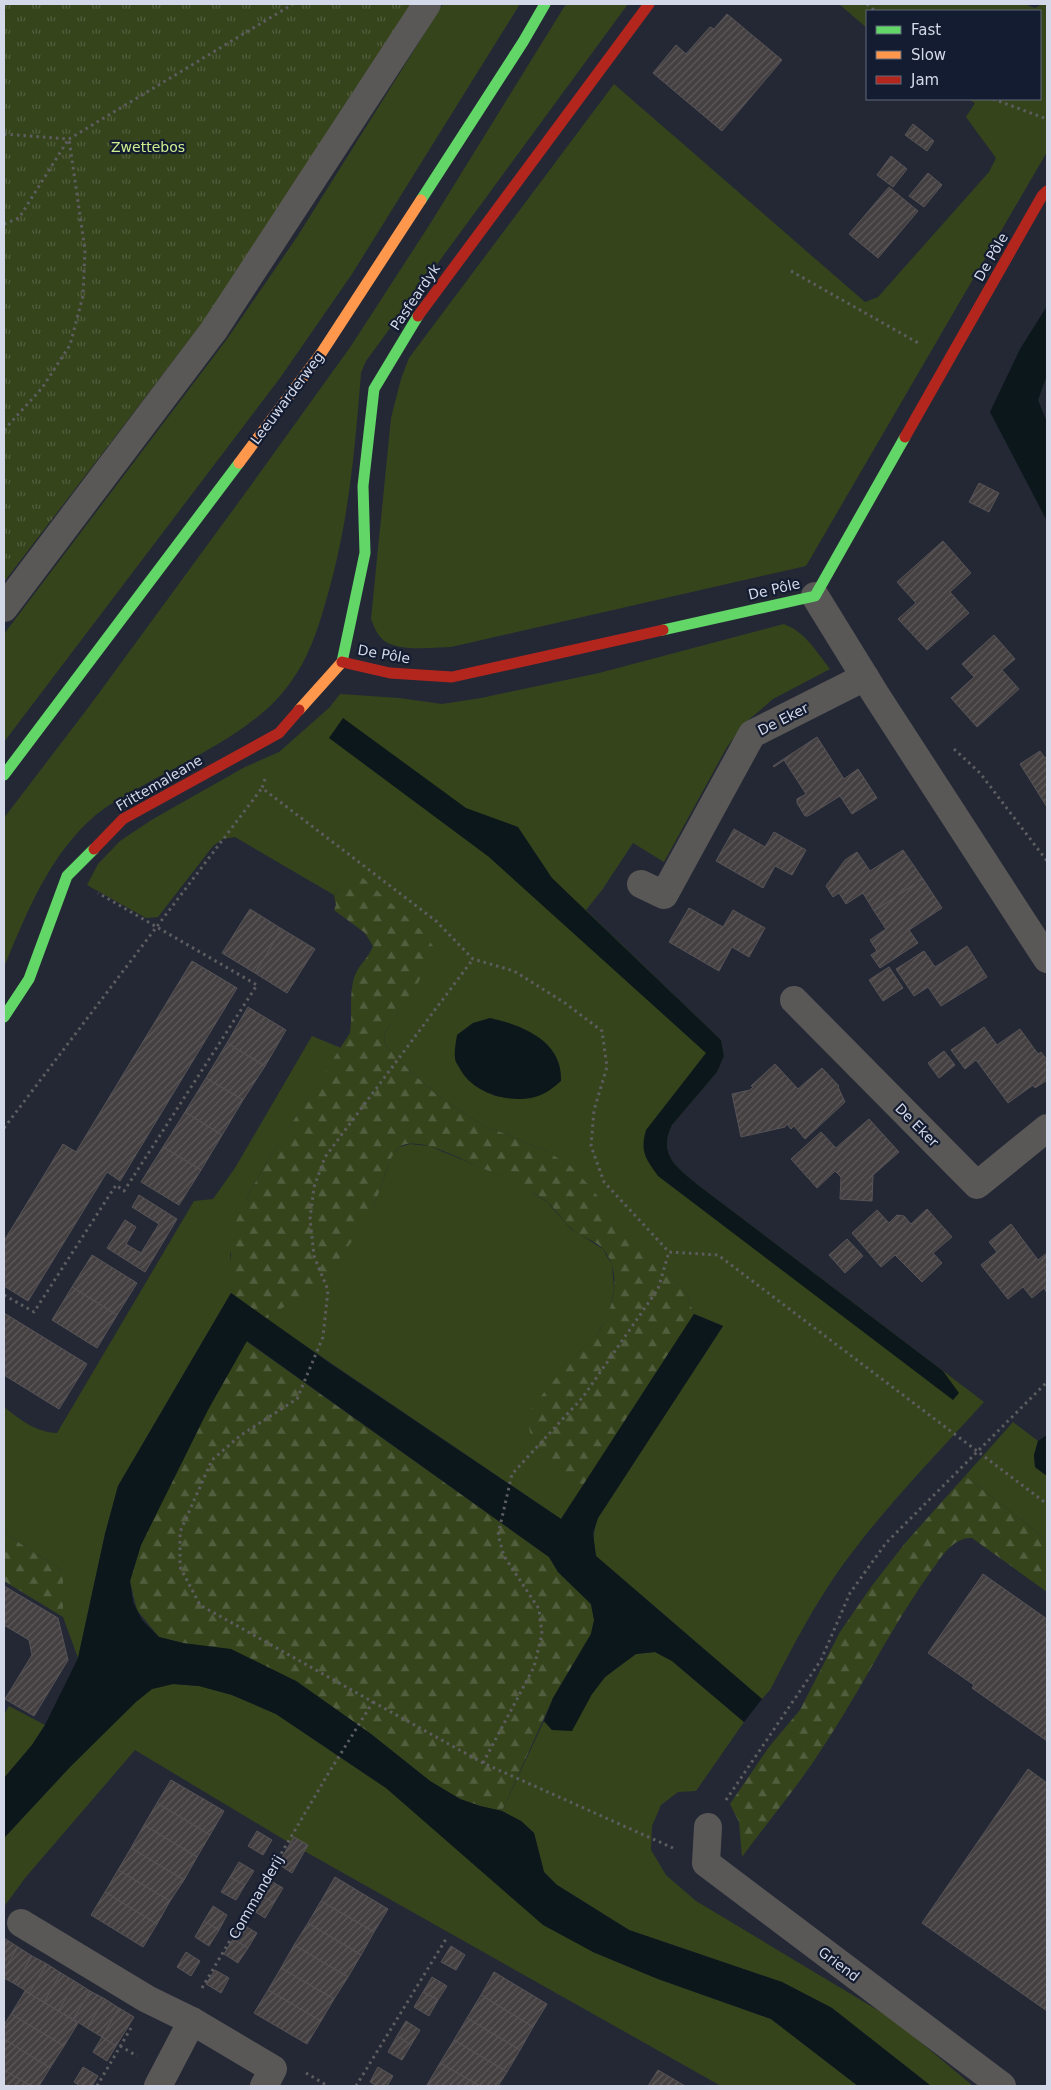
<svg xmlns="http://www.w3.org/2000/svg" width="1051" height="2090" viewBox="0 0 1051 2090" font-family="'DejaVu Sans',sans-serif">
<defs>
<pattern id="forest-firs" width="22" height="20" patternUnits="userSpaceOnUse" patternTransform="scale(1.25)"><rect width="22" height="20" fill="#36441c"/><path d="M5 1l3.5 6h-7zM16 11l3.5 6h-7z" fill="#525e3d"/></pattern>
<pattern id="park-tufts" width="24" height="20" patternUnits="userSpaceOnUse" patternTransform="scale(1.25)"><rect width="24" height="20" fill="#36441c"/><path d="M3 7l-1-3M5 7V3M7 7l1-3M15 17l-1-3M17 17v-4M19 17l1-3" fill="none" stroke="#525e3d"/></pattern>
<pattern id="building-hatch" width="6" height="6" patternUnits="userSpaceOnUse" patternTransform="scale(1.25)"><rect width="6" height="6" fill="#443f40"/><path d="M-1 1l2-2M0 6l6-6M5 7l2-2" fill="none" stroke="#5e5a5c"/></pattern>
</defs>
<rect width="100%" height="100%" fill="#242835"/>
<g fill="#36441c" fill-rule="evenodd">
<polygon points="443,4 520,4 352,274 280,378 4,742 4,634 227,339 297,237"/>
<path d="M566,4h62l-262,357 -5,12c-6,77 -13,156 -36,231 -8,28 -17,55 -35,79 -33,47 -99,75 -148,103 -15,8 -31,17 -45,28 -47,39 -70,98 -93,153v-149l87,-114 158,-216 102,-142 79,-122z"/>
<path d="M839,4h185l11,4 7,-4h5v148l-241,414 -355,81c-19,0 -47,5 -65,-5 -8,-5 -12,-15 -15,-23l20,-201 10,-39 8,-21 205,-274 251,218 13,-5 111,-125 7,-14 -30,-41 9,-14 -7,-4h72v-88h-173v17z"/>
<path d="M784,624c21,8 32,27 46,45l-57,30 -29,25 -17,23 -63,115 -31,-19 -31,47 -16,20 135,130 3,16 -7,16 -45,53c-15,30 6,43 26,60l286,217c-49,54 -100,106 -142,164 -28,39 -50,82 -72,124l-8,9 -166,-143c-3,-15 -3,-24 2,-38l125,-192 -29,-12 -8,-22 -76,-77 -16,-24 -46,-39 -69,-29 -42,-28 -26,-23 -26,-27 -1,-11 23,-34 -65,-115 -8,10 -99,-58 -12,2 -10,7 -55,71 -12,1 -59,-33 11,-21 22,-23 33,-22 92,-52 34,-15 50,-44 11,-14 59,4 43,6 39,-6 118,-25zM473,1023l43,75 -21,-2 -18,-9 -20,-52z"/>
<path d="M312,1036l29,12 -78,120 -18,34 -15,53 3,18 -2,20 -113,193 -13,48 -27,124 -15,-41v-46l-59,-38v-126c17,13 31,25 53,26l137,-232 19,-2 22,-31z"/>
<polygon points="410,1144 429,1146 523,1185 548,1203 571,1229 603,1249 612,1265 614,1289 609,1314 594,1339 577,1354 561,1374 545,1455 583,1486 561,1519 266,1319 325,1276 374,1206 392,1155 399,1147"/>
<polygon points="1013,1422 1038,1441 1034,1455 1035,1467 1047,1476 1047,1540 965,1476"/>
<polygon points="655,1652 672,1661 744,1722 696,1791 678,1792 661,1805 652,1826 651,1850 666,1875 696,1901 894,2020 973,2086 931,2086 832,2008 782,1982 629,1930 557,1885 544,1872 534,1833 521,1821 502,1811 544,1721 552,1730 592,1694 605,1677 622,1664 636,1654"/>
<polygon points="173,1684 199,1686 232,1695 276,1714 386,1788 430,1825 593,1952 658,1979 771,2019 858,2086 721,2086 283,1839 135,1750 25,1878 4,1907 4,1838 70,1767 135,1702 152,1689"/>
<polygon points="9,1706 45,1725 32,1745 4,1778 4,1715"/>
</g>
<g fill="url(#forest-firs)">
<path d="M352,877l11,1 58,52 12,16c-7,32 -31,61 -49,88l1,11 26,27 26,23 42,28 69,29 24,15 22,24 17,24 75,77 8,22 -111,172c-23,-18 -59,-37 -54,-71 2,-9 41,-54 49,-62 5,-5 12,-10 17,-16 17,-23 29,-61 9,-87 -8,-10 -25,-13 -34,-23 -8,-7 -14,-18 -23,-25 -21,-17 -46,-26 -70,-36 -19,-8 -59,-31 -78,-19 -10,7 -19,46 -25,59 -10,19 -35,55 -50,71 -14,14 -41,30 -58,42l-35,-26v-61l14,-30 18,-34 87,-135c3,-19 -2,-43 6,-60 4,-9 13,-16 17,-27l-8,-13 -31,-23 2,-5 -2,-10 8,-10z"/>
<polygon points="246,1341 549,1557 558,1572 591,1604 594,1620 591,1634 553,1698 502,1811 480,1806 460,1799 430,1781 371,1734 296,1681 183,1643 159,1637 137,1610 130,1581 141,1545 206,1410"/>
<path d="M965,1476l82,64v52l-75,-54c-15,-1 -27,13 -35,25 -43,58 -74,124 -114,184 -24,38 -54,73 -81,110l-3,-35 -9,-18 39,-57 31,-37 40,-78 31,-45 35,-45z"/>
<polygon points="4,1533 63,1571 63,1617 4,1581"/>
</g>
<polygon fill="url(#park-tufts)" points="4,4 411,4 225,293 4,582"/>
<g fill="#0b171b">
<polygon points="1047,306 1047,375 1038,400 1047,422 1047,521 990,412 1020,349"/>
<path d="M343,718l123,90 52,19 34,51 169,162 3,16 -7,16 -45,53c-15,30 6,43 26,60l245,186 16,22 -6,7 -295,-224c-13,-18 -18,-25 -12,-46l60,-77 -217,-196 -160,-119z"/>
<path d="M490,1018c32,7 73,23 71,63 -8,7 -15,13 -26,16 -26,7 -62,-4 -75,-28 -2,-4 -5,-7 -5,-11 -1,-7 1,-16 2,-23l16,-12z"/>
<polygon points="231,1293 331,1364 561,1519 694,1314 723,1326 598,1518 593,1533 596,1556 762,1699 744,1722 672,1661 655,1652 636,1654 605,1677 592,1694 572,1731 552,1730 544,1721 553,1698 591,1634 594,1620 591,1604 558,1572 549,1557 247,1341 208,1410 141,1545 130,1581 133,1602 142,1620 159,1637 183,1643 231,1649 296,1681 371,1734 430,1781 460,1799 480,1806 502,1811 521,1821 534,1833 544,1872 557,1885 629,1930 782,1982 832,2008 931,2086 858,2086 771,2019 658,1979 593,1952 543,1925 386,1788 276,1714 232,1695 199,1686 173,1684 152,1689 136,1702 70,1767 4,1838 4,1778 32,1745 45,1725 78,1658 105,1534 118,1486"/>
<polygon points="1047,1435 1047,1476 1035,1467 1034,1455 1038,1441"/>
</g>
<g fill="url(#building-hatch)" stroke="#575457">
<polygon points="727,14 782,60 722,131 653,73 676,45 686,54 710,27 714,29"/>
<polygon points="913,124 934,141 927,151 905,135"/>
<polygon points="891,156 907,169 893,187 877,175"/>
<polygon points="928,173 942,185 924,207 909,196"/>
<polygon points="889,187 918,211 878,258 849,234"/>
<polygon points="979,483 999,493 989,512 969,502"/>
<polygon points="943,541 971,573 950,592 969,613 927,650 898,619 916,603 897,582"/>
<polygon points="994,635 1015,659 1002,670 1019,689 977,727 951,698 974,677 962,664"/>
<polygon points="817,737 844,779 858,769 877,798 852,814 840,796 808,816 805,816 797,803 797,799 806,794 784,760 774,767 773,766"/>
<polygon points="1040,751 1045,758 1047,756 1047,807 1020,764"/>
<polygon points="734,829 765,847 774,832 806,850 792,875 775,866 763,888 716,861"/>
<polygon points="903,850 923,879 874,911 863,893 846,904 839,893 833,897 826,886 845,860 857,852 870,871"/>
<polygon points="923,879 942,908 909,930 918,943 880,968 871,955 877,951 870,940 886,929 874,911"/>
<polygon points="689,908 723,927 733,910 765,928 749,957 732,947 719,971 669,942"/>
<polygon points="250,909 282,929 255,973 222,953"/>
<polygon points="282,929 315,949 287,993 255,973"/>
<polygon points="967,946 987,977 941,1006 928,987 914,996 896,969 924,951 935,967"/>
<polygon points="192,961 237,988 120,1181 107,1172 28,1301 4,1286 4,1241 63,1144 76,1152"/>
<polygon points="889,967 903,988 883,1001 869,980"/>
<polygon points="248,1007 286,1030 265,1066 227,1043"/>
<polygon points="984,1027 997,1045 1020,1029 1038,1054 1041,1052 1047,1060 1047,1080 1035,1088 1033,1085 1008,1103 976,1060 965,1069 951,1050"/>
<polygon points="227,1043 265,1066 243,1100 206,1078"/>
<polygon points="944,1051 955,1065 939,1078 928,1063"/>
<polygon points="775,1064 798,1089 822,1068 839,1086 838,1087 845,1102 805,1139 794,1126 791,1129 787,1124 785,1127 741,1137 732,1094 750,1090 753,1087 751,1086"/>
<polygon points="206,1078 243,1100 222,1135 185,1112"/>
<polygon points="185,1112 222,1135 201,1170 163,1147"/>
<polygon points="869,1119 899,1152 873,1175 872,1201 840,1199 841,1177 835,1171 817,1188 791,1159 821,1132 836,1148"/>
<polygon points="163,1147 201,1170 179,1205 141,1182"/>
<polygon points="139,1195 177,1219 145,1272 107,1248 125,1220 136,1227 126,1244 141,1253 159,1224 132,1207"/>
<polygon points="927,1209 952,1237 933,1253 942,1263 922,1282 895,1255 881,1267 852,1233 877,1210 889,1223 897,1215 904,1216 911,1224"/>
<polygon points="1011,1224 1038,1260 1047,1253 1047,1293 1044,1288 1032,1298 1023,1287 1008,1299 981,1265 997,1252 989,1242"/>
<polygon points="847,1239 863,1256 845,1273 829,1255"/>
<polygon points="92,1255 137,1283 117,1315 72,1287"/>
<polygon points="72,1287 117,1315 97,1348 52,1320"/>
<polygon points="4,1313 87,1364 59,1409 4,1375"/>
<polygon points="983,1574 1047,1619 1047,1741 972,1688 974,1685 928,1653"/>
<polygon points="4,1586 58,1618 68,1660 34,1716 5,1699 32,1655 29,1640 4,1625"/>
<polygon points="1028,1769 1047,1783 1047,2011 922,1923"/>
<polygon points="171,1780 224,1811 210,1835 157,1803"/>
<polygon points="157,1803 210,1835 197,1857 144,1825"/>
<polygon points="144,1825 197,1857 184,1880 131,1848"/>
<polygon points="257,1831 272,1840 263,1855 248,1846"/>
<polygon points="294,1837 308,1845 292,1873 278,1864"/>
<polygon points="131,1848 184,1880 170,1901 118,1870"/>
<polygon points="239,1862 254,1871 245,1885 230,1877"/>
<polygon points="118,1870 170,1901 157,1924 105,1892"/>
<polygon points="230,1877 245,1885 236,1900 221,1892"/>
<polygon points="335,1877 388,1909 374,1932 321,1901"/>
<polygon points="269,1880 283,1888 274,1903 259,1894"/>
<polygon points="105,1892 157,1924 143,1947 91,1915"/>
<polygon points="259,1894 274,1903 265,1918 251,1909"/>
<polygon points="321,1901 374,1932 361,1955 308,1923"/>
<polygon points="213,1906 227,1915 219,1930 204,1921"/>
<polygon points="204,1921 219,1930 209,1946 195,1937"/>
<polygon points="308,1923 361,1955 348,1977 294,1945"/>
<polygon points="242,1924 257,1933 248,1948 233,1939"/>
<polygon points="4,1938 18,1947 4,1970"/>
<polygon points="233,1939 248,1948 238,1963 224,1954"/>
<polygon points="294,1945 348,1977 334,1999 281,1968"/>
<polygon points="451,1946 465,1955 456,1970 441,1962"/>
<polygon points="18,1947 32,1956 15,1984 4,1978 4,1970"/>
<polygon points="186,1952 200,1961 191,1976 177,1967"/>
<polygon points="32,1956 47,1964 29,1993 15,1984"/>
<polygon points="47,1964 61,1973 44,2002 29,1993"/>
<polygon points="281,1968 334,1999 321,2021 268,1990"/>
<polygon points="215,1970 229,1978 221,1993 206,1984"/>
<polygon points="494,1972 547,2004 533,2027 481,1995"/>
<polygon points="61,1973 76,1982 58,2011 44,2002"/>
<polygon points="432,1977 447,1986 438,2000 423,1992"/>
<polygon points="76,1982 90,1991 73,2019 58,2011"/>
<polygon points="268,1990 321,2021 307,2044 254,2013"/>
<polygon points="25,1991 78,2023 64,2046 11,2014"/>
<polygon points="90,1991 105,1999 87,2028 73,2019"/>
<polygon points="423,1992 438,2000 429,2016 414,2007"/>
<polygon points="481,1995 533,2027 520,2050 467,2018"/>
<polygon points="105,1999 119,2008 102,2037 87,2028"/>
<polygon points="119,2008 134,2017 116,2046 102,2037"/>
<polygon points="11,2014 64,2046 50,2068 4,2039 4,2025"/>
<polygon points="467,2018 520,2050 507,2072 454,2040"/>
<polygon points="406,2021 420,2030 411,2045 397,2036"/>
<polygon points="397,2036 411,2045 402,2060 388,2052"/>
<polygon points="102,2037 116,2046 107,2061 93,2052"/>
<polygon points="4,2039 50,2068 39,2086 31,2086 4,2070"/>
<polygon points="454,2040 507,2072 498,2086 480,2086 440,2063"/>
<polygon points="440,2063 480,2086 427,2085"/>
<polygon points="83,2067 98,2076 92,2086 80,2086 74,2082"/>
<polygon points="378,2067 393,2076 387,2086 377,2086 370,2082"/>
<polygon points="4,2070 31,2086 4,2086"/>
<polygon points="658,2070 685,2086 648,2086"/>
</g>
<g fill="none" stroke-linecap="round" stroke-linejoin="round">
<g stroke="#5d5d60" stroke-width="3" stroke-dasharray="2.5 4" stroke-linecap="butt">
<polyline points="867,4 875,11"/>
<polyline points="993,99 1047,119"/>
<polyline points="4,134 69,139 293,4"/>
<polyline points="4,224 19,218 68,140"/>
<polyline points="791,271 920,344"/>
<polyline points="4,430 42,388 70,345 83,296 85,250 69,139"/>
<polyline points="954,749 980,773 1047,861"/>
<polyline points="265,779 262,788 436,921 473,959 514,971 565,1003 602,1031 607,1067 594,1110 591,1146 604,1182 669,1252 718,1255 1047,1504"/>
<polyline points="4,1128 262,788"/>
<polyline points="4,1295 34,1312 116,1185 124,1191 257,985 98,893"/>
<polyline points="373,1702 483,1763 673,1848"/>
<polyline points="483,1763 534,1667 542,1634 539,1609 504,1556 498,1535 512,1474 583,1397 658,1289 669,1252"/>
<polyline points="726,1800 821,1660 850,1593 886,1543 1047,1382"/>
<polyline points="202,1988 328,1774 373,1702 200,1605 180,1567 180,1532 212,1460 241,1435 297,1399 323,1337 328,1290 314,1256 310,1219 314,1187 325,1157 473,959"/>
<polyline points="120,2046 137,2056"/>
<polyline points="306,2073 328,2086"/>
<polyline points="97,2086 131,2028"/>
<polyline points="356,2086 446,1939"/>
</g>
<g stroke="#5a5857" stroke-width="28">
<polyline points="815,596 876,695 1047,959"/>
<polyline points="4,608 214,330 427,4"/>
<polyline points="641,884 664,895 752,734 865,677"/>
<polyline points="794,1000 977,1185 1047,1128"/>
<polyline points="708,1827 706,1863 1002,2086"/>
<polyline points="21,1923 147,1999 192,2021 273,2069 264,2086"/>
<polyline points="158,2086 192,2021"/>
</g>
<g stroke="#63d668" stroke-width="11">
<polyline points="421,200 523,42 545,4"/>
<polyline points="663,630 815,596 905,437"/>
<polyline points="342,662 365,553 363,486 374,389 418,316"/>
<polyline points="4,775 239,463"/>
<polyline points="4,1017 29,979 67,876 94,849"/>
</g>
<g stroke="#ff974d" stroke-width="11">
<polyline points="239,463 322,352 421,200"/>
<polyline points="299,710 342,662"/>
</g>
<g stroke="#b3261e" stroke-width="11">
<polyline points="418,316 649,4"/>
<polyline points="905,437 1042,196 1047,191"/>
<polyline points="342,662 390,673 452,677 663,630"/>
<polyline points="94,849 123,819 279,733 299,710"/>
</g>
</g>
<g text-anchor="middle" dominant-baseline="central" stroke-width="4.5" stroke-linejoin="round" paint-order="stroke">
<g font-size="14" fill="#ceef90" stroke="#141c31">
<text x="148" y="147">Zwettebos</text>
</g>
<g font-size="14" fill="#d3d9e8" stroke="#141c31">
<text transform="translate(991 257) rotate(-60)">De Pôle</text>
<text transform="translate(415 297) rotate(-56)">Pasfeardyk</text>
<text transform="translate(287 398) rotate(-53)">Leeuwarderweg</text>
<text transform="translate(774 589) rotate(-13)">De Pôle</text>
<text transform="translate(384 654) rotate(10)">De Pôle</text>
<text transform="translate(783 719) rotate(-27)">De Eker</text>
<text transform="translate(159 783) rotate(-30)">Frittemaleane</text>
<text transform="translate(917 1125) rotate(45)">De Eker</text>
<text transform="translate(256 1897) rotate(-60)">Commanderij</text>
<text transform="translate(839 1964) rotate(37)">Griend</text>
</g>
</g>
<rect width="1051" height="2090" fill="none" stroke="#d3d9e8" stroke-width="10"/>
<rect x="866" y="10" width="175" height="90" fill="#141c31" stroke="#60687a"/>
<rect x="876" y="26" width="25" height="8" fill="#63d668" stroke="#60687a"/>
<text x="911" y="35" font-size="15" fill="#d3d9e8">Fast</text>
<rect x="876" y="51" width="25" height="8" fill="#ff974d" stroke="#60687a"/>
<text x="911" y="60" font-size="15" fill="#d3d9e8">Slow</text>
<rect x="876" y="76" width="25" height="8" fill="#b3261e" stroke="#60687a"/>
<text x="911" y="85" font-size="15" fill="#d3d9e8">Jam</text>
</svg>
